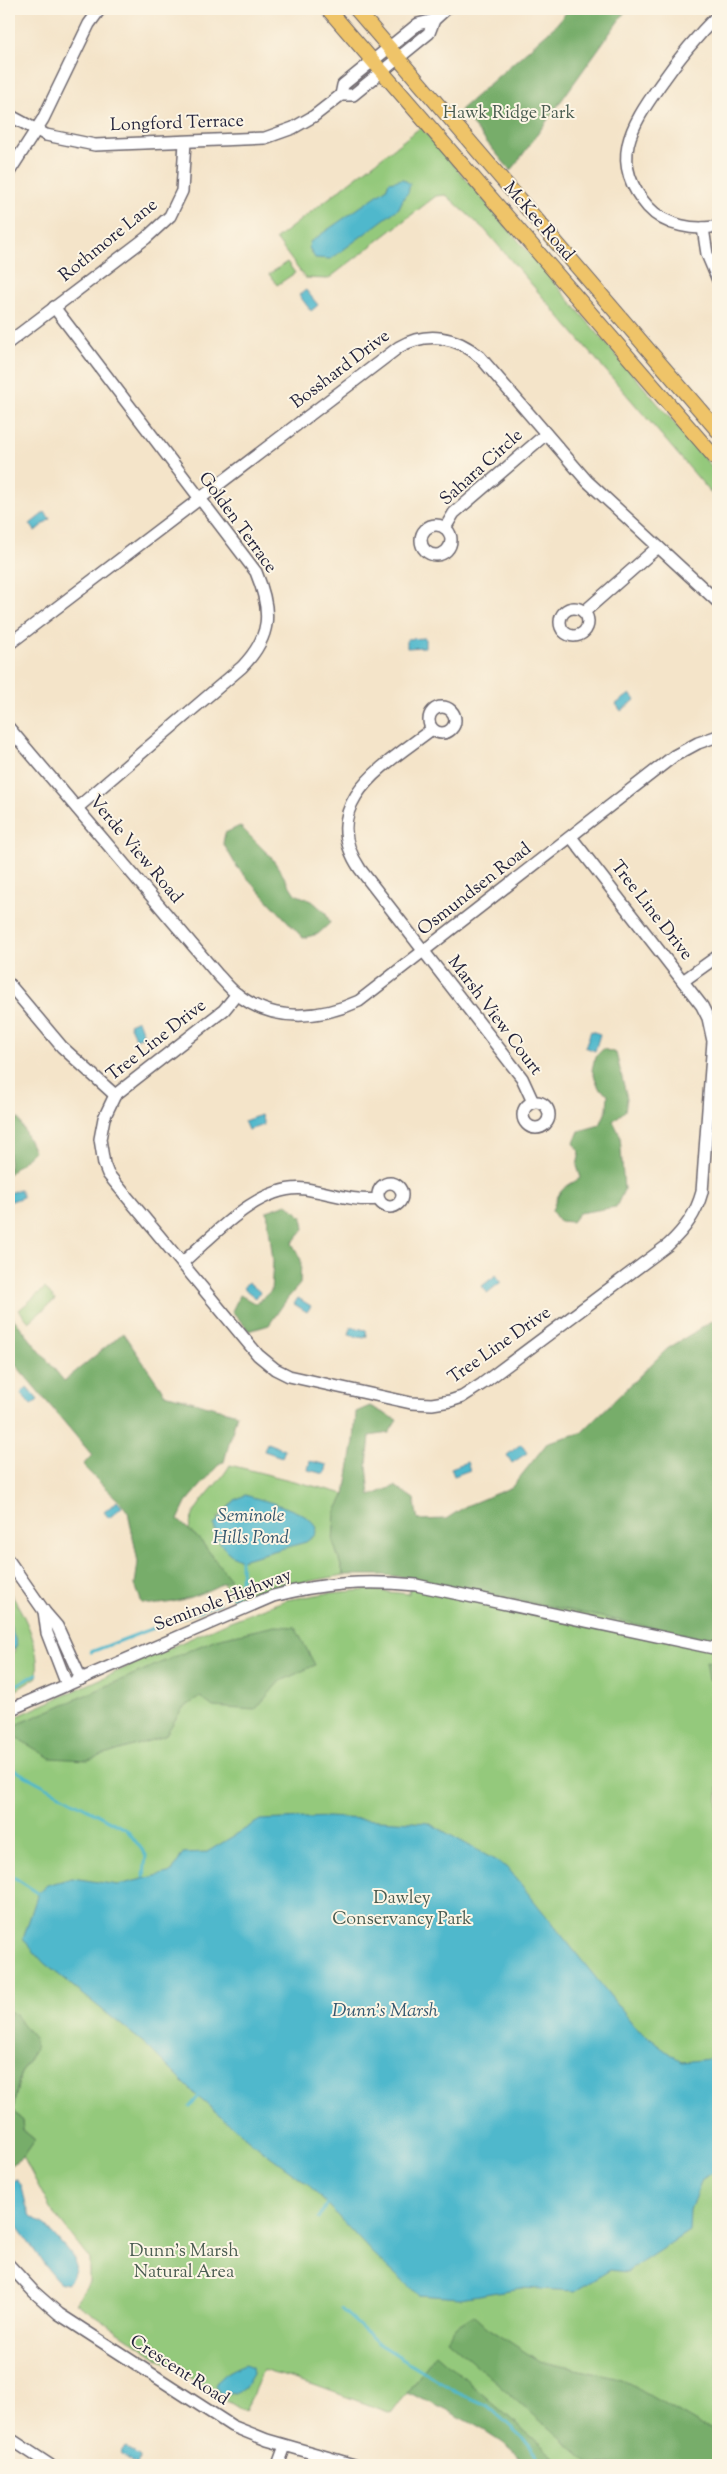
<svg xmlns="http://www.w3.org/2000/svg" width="727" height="2474" viewBox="0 0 727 2474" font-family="'Sorts Mill Goudy',serif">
<rect width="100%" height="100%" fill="#fcf5e5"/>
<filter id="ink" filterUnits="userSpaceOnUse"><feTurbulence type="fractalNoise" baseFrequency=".02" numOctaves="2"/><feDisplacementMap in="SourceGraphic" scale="10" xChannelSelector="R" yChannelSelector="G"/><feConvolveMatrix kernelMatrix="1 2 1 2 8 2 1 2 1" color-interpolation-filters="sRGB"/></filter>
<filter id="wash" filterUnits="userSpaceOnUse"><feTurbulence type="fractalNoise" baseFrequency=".0096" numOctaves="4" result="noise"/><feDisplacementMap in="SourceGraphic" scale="20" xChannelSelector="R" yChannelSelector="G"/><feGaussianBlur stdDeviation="1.12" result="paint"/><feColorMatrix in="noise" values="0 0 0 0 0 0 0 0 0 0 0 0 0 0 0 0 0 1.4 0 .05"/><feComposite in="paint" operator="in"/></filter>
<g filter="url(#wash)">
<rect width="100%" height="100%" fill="#f4e4c9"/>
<g fill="#94c97b" stroke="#5b765b" fill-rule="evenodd">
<path d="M421,127l297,347v27l-233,-271 -39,-35 -10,1 -108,83 -23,-1 -29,-39zM389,182l15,15 -5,11 -13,-19z"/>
<polygon points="287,262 295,273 277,285 269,274"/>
<polygon points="45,1288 55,1300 29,1322 19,1310"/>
<polygon points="718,1337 718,2465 564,2465 436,2355 391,2413 314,2385 263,2370 245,2412 153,2355 76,2303 89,2282 89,2258 50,2208 23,2157 35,2140 23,2130 22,2121 13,2110 20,2075 36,2048 13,2013 9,2011 9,1720 225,1623 286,1600 328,1593 368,1590 409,1594 412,1578"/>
<path d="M230,1465l115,29c-17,33 -12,47 -1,81l-44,8 -65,20 -12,-20 6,-4 -29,-39 -11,-10c3,-27 28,-42 41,-65zM235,1500l37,51 -31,9 -15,-10 -8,-32z"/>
<path d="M9,1591c17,26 31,55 28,86l-28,18v-40l6,-4 -6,-30z"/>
</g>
<g fill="#77ad6b" stroke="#4c6853">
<polygon points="569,9 627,9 511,171 460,110 555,26"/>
<polygon points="240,826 272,858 295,894 312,901 326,913 330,923 318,934 303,938 237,867 223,843 225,833"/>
<path d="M603,1049l13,4 11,45 -2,13 -12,10 7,14 4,55 -8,17 -37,6 -7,9 -13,-1 -7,-10c7,-21 10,-23 29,-33l-4,-12 3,-14 -6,-9 5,-12 21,-6 7,-16 1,-15 -9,-6 -7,-18 3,-13z"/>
<polygon points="18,1118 34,1151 9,1174 9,1124"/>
<polygon points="287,1204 302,1217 304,1229 292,1243 301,1260 300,1284 287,1299 269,1325 249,1331 232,1311 240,1295 256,1304 271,1291 273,1261 267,1211"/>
<path d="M9,1313l55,68 59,-48 42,61 72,20 -13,48 -4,1 -34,40 -8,17 22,20 30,39c-21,13 -64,30 -88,24l-7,-18 3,-23 -10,-50 -8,-10 -33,-32 -3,-6 8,-9 -83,-98z"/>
<polygon points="712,1321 718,1322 718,1641 412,1578 383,1575 344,1575 333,1542 335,1513 345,1494 354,1441 356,1412 370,1406 397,1420 389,1433 370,1436 367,1465 370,1496 395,1486 414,1499 418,1520 446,1519 466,1506 512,1487 548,1442 581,1433 667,1349"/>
<polygon points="275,1626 295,1627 315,1665 279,1682 255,1710 213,1707 200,1697 182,1709 165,1736 88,1760 50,1758 9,1733 9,1728 216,1639"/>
<polygon points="706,1661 718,1664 718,1684 709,1680"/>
<polygon points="9,2011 13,2013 34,2038 36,2048 20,2075 13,2109 22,2121 23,2130 35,2140 23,2157 9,2166"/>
<polygon points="474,2315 487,2327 539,2361 621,2379 700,2425 718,2430 718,2465 591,2465 447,2339 455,2327"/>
<path d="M436,2354l128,111h-39c-19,-30 -84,-57 -118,-73z"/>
</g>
<g fill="#4fb8cc" stroke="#386d84">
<polygon points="403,179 410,184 408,193 404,197 399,208 331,259 315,258 309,248 310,242 386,189 389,182"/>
<polygon points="306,290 318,305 311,311 299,295"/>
<polygon points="45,512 50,519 35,531 30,524"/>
<polygon points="425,638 425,647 407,648 407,639"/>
<polygon points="630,694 635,700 621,711 616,704"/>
<polygon points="138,1020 144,1036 136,1039 129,1024"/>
<polygon points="591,1031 600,1034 595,1051 585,1047"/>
<polygon points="261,1115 264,1125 248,1130 244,1121"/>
<polygon points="20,1189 23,1197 9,1202 9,1193"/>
<polygon points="496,1275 501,1282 487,1293 482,1286"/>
<polygon points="248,1282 260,1292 256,1298 243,1288"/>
<polygon points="298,1298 311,1306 307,1312 294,1304"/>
<polygon points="351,1327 366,1330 367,1336 364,1338 349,1335"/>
<polygon points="27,1387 38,1400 31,1405 21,1393"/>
<polygon points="267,1443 285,1450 282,1457 264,1451"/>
<polygon points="521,1444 527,1453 512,1463 507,1455"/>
<polygon points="310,1461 327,1465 325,1474 308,1470"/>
<polygon points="467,1462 470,1470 454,1476 451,1468"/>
<path d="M245,1495c19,6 63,15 72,33l-2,7 -9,7 -65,18c-15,-6 -25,-19 -27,-35l21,-25z"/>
<polygon points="117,1501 122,1507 109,1518 104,1512"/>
<polygon points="9,1621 17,1645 9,1655"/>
<polygon points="328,1817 429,1823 507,1867 636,2028 682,2062 718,2058 718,2170 702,2179 690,2210 689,2231 627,2272 610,2270 575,2291 521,2288 460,2298 418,2295 374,2255 307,2183 259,2148 198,2097 145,2044 44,1963 23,1939 38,1893 47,1885 72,1878 118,1885 172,1872 183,1853 207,1852 260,1820"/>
<path d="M17,2180l5,6 4,20 5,10 15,10 29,33c2,8 -2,21 -9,25l-7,-2 -9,-10 -37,-51 -4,-12v-27z"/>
<path d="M245,2364l7,3 1,7 -8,13 -9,7 -16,-2 -5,-7c7,-12 18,-16 30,-21z"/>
<polygon points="126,2447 140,2457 136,2464 121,2454"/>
</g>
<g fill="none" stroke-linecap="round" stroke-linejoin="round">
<g stroke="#4fb8cc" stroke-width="3">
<path d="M233,1597c11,-10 8,-23 8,-37"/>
<polyline points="91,1652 219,1603"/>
<polyline points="9,1689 37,1674"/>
<polyline points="9,1767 127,1830 146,1855 144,1877"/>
<polyline points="9,1874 38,1893"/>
<polyline points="190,2107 198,2097"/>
<polyline points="319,2218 327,2203"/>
<polyline points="341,2309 378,2343 457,2392 488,2406 524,2439 543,2465"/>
</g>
</g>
</g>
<g filter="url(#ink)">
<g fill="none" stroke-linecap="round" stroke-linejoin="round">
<g stroke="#6c666d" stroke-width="14">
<g id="minor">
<path d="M718,15c-22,22 -40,44 -58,70 -29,41 -52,77 -12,122 17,19 47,24 70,19"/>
<polyline points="341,95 343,85 418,24 434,20"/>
<polyline points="9,115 46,135 95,145 265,138 293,128 314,116 341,95 353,95 429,33 434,20 446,9"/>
<polyline points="9,172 43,119 89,24 100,9"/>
<polyline points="703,228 707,254 718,280"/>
<path d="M54,307l202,265c16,39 16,64 -14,95l-165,141"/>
<polyline points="9,342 146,238 170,216 182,191 185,142"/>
<circle cx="436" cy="540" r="15"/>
<polyline points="445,528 454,513 546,434"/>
<circle cx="574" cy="622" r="14"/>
<polyline points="584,612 658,547"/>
<path d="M9,644l390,-297c28,-16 57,-11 81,10l107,124 131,121"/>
<circle cx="442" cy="720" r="13"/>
<path d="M9,728l209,247c6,6 12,14 19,19 36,29 83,25 122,7l315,-245 24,-13 20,-7"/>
<path d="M432,729c-45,35 -117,73 -72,140l162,209 11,24"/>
<polyline points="683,981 718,956"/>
<polyline points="9,984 62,1047 115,1095"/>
<path d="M237,994l-13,16 -109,85 -11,23 -4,21 4,25 4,10 150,181 17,14 14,7 122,27 21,1 18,-3 12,-4 20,-13 186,-139c17,-16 28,-31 34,-53l11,-151 -5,-23 -6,-12 -131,-169"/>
<circle cx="536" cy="1115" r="13"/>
<circle cx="390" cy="1195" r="12"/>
<path d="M182,1263c33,-29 78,-80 124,-74 24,4 48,13 72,10"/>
<polyline points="9,1561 44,1611 57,1626 81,1679"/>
<polyline points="44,1611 47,1633 67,1685"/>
<path d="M9,1710l264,-114c50,-13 92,-16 143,-11l302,64"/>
<polyline points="9,2265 34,2292 59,2314 232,2426 267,2440 354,2465"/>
<polyline points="9,2438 50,2465"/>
<polyline points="278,2465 285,2446"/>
</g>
</g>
<g stroke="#6c666d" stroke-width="16">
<g id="major">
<polyline points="328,9 718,461"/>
<polyline points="356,9 718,431"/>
</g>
</g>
<use href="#minor" stroke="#fff" stroke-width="11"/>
<use href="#major" stroke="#efc469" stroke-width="14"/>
</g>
</g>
<g text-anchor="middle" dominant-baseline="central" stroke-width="4" stroke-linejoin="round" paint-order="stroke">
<g font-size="18" fill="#4a5c51" stroke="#fcf5e5">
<text x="509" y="114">Hawk Ridge Park</text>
<text x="402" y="1899">Dawley<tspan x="402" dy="21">Conservancy Park</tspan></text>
<text x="184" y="2252">Dunn's Marsh<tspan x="184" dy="21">Natural Area</tspan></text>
</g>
<g font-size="18" fill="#22223b" stroke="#fcf5e5">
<text transform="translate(177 124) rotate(-2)">Longford Terrace</text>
<text transform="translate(538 222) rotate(49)">McKee Road</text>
<text transform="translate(109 241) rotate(-39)">Rothmore Lane</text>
<text transform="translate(341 370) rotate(-37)">Bosshard Drive</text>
<text transform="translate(482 468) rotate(-42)">Sahara Circle</text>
<text transform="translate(237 523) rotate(54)">Golden Terrace</text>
<text transform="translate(135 850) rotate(50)">Verde View Road</text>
<text transform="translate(475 890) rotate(-38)">Osmundsen Road</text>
<text transform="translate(651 911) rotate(52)">Tree Line Drive</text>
<text transform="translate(494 1016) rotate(53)">Marsh View Court</text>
<text transform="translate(157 1041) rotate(-38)">Tree Line Drive</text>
<text transform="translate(500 1346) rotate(-35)">Tree Line Drive</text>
<text transform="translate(223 1601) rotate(-21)">Seminole Highway</text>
<text transform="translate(179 2371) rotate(33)">Crescent Road</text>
</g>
<g font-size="19" font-style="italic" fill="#32566e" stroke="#fcf5e5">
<text x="251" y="1516">Seminole<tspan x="251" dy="22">Hills Pond</tspan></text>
<text x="385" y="2011">Dunn's Marsh</text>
</g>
</g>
<rect width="727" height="2474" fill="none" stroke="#fcf5e5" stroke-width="30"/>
</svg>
